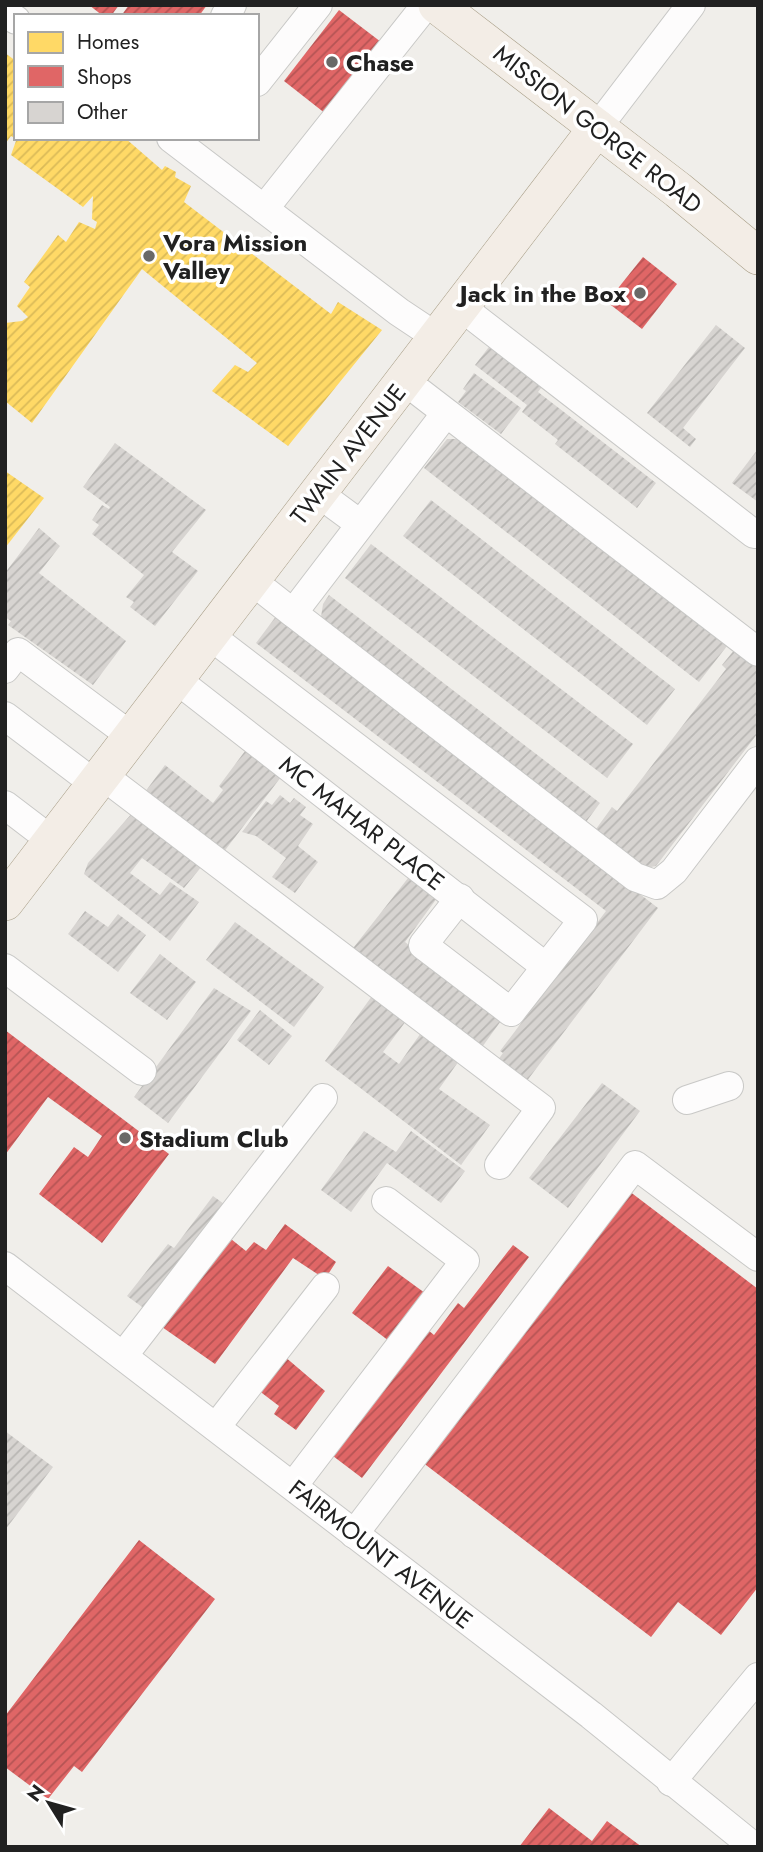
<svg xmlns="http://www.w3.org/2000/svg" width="763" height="1852" viewBox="0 0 763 1852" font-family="Jost,sans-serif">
<defs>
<pattern id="homes-hatch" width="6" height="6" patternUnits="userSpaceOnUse" patternTransform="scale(1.75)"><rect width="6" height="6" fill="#ffd966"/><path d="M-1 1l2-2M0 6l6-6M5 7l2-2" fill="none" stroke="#daba58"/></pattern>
<pattern id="shops-hatch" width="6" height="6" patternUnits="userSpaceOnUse" patternTransform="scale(1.75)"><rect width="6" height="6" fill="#e06666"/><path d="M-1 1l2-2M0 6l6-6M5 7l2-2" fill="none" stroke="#b55454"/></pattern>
<pattern id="building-hatch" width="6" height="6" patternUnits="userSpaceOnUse" patternTransform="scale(1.75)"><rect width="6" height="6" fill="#d7d4d1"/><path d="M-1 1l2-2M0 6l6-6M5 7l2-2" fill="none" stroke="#b8b6b3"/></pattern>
</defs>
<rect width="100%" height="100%" fill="#f0eeea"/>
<g fill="url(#homes-hatch)">
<polygon points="5,53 16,61 16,139 11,136 5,144"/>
<polygon points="17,138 125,138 162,170 165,166 176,172 175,177 191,186 184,202 331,314 338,302 382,330 288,446 212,391 235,365 248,372 257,363 142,269 32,423 5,401 5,323 22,321 28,317 17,306 30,287 24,282 58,235 66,242 79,222 95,229 97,222 92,219 93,196 83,207 11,155"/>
<polygon points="5,471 44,498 5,548"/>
</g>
<g fill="url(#shops-hatch)">
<polygon points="89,5 119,5 111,16 103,16"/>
<polygon points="129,5 207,5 199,16 121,16"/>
<polygon points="339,10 381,42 326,114 284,81"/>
<polygon points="643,257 677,284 642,329 607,302"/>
<polygon points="5,1030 169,1154 102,1243 39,1194 74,1147 88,1157 102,1136 48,1097 5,1155"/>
<polygon points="629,1191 758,1289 758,1587 721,1635 678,1602 651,1637 422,1462"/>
<polygon points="285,1224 336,1262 325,1279 293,1258 215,1364 162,1327 231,1239 246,1251 254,1242 266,1250"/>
<polygon points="513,1245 529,1257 362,1478 333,1456 428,1330 434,1335 458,1303 464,1308"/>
<polygon points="388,1266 429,1296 393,1344 352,1313"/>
<polygon points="284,1356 325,1391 296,1430 274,1414 279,1406 258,1390"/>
<polygon points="139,1540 215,1599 82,1772 74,1766 48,1799 5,1767 5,1716"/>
<polygon points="549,1808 592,1841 607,1821 642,1847 519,1847"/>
</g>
<g fill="url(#building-hatch)">
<polygon points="716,325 745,348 683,428 696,439 690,447 647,413"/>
<polygon points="495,339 548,379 538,392 656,483 637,508 555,444 558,440 522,412 527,405 475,365"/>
<polygon points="474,373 521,408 501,434 458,402 466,391 463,389"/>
<polygon points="447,439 458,439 727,646 699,682 424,468"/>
<polygon points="115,443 206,510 172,552 198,571 155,626 130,607 134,602 126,597 144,575 92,534 99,525 92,520 102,505 109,509 110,507 83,487"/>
<polygon points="758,449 758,502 732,483"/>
<polygon points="431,500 675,689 647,725 403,536"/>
<polygon points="39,528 60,546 39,573 126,641 93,685 8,625 11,621 5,617 5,573"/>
<polygon points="371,544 633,744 607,778 345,578"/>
<polygon points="329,595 600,803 586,822 321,617 323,604"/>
<polygon points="277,615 658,908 523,1086 495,1064 503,1053 500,1051 606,911 256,643"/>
<polygon points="735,649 758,666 758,733 656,866 646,868 596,829 612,807 617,811 726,669 722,665"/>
<polygon points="245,751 281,777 223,853 145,792 165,765 213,803 223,790 219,786"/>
<polygon points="280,795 290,803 294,798 306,807 300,815 313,824 298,846 318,862 295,893 272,877 286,858 256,836 242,832 266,801 272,805"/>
<polygon points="134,811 202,866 184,888 142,858 130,873 160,895 170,882 199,902 170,941 84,874 88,863"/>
<polygon points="412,873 440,894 405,942 503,1018 480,1050 350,952"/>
<polygon points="85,911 108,927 118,914 146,935 118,972 68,934"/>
<polygon points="235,922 324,987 294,1027 206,960"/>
<polygon points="160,954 196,982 167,1020 130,993"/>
<polygon points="214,988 251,1011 168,1123 134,1097"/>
<polygon points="372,996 406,1021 383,1052 399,1064 423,1030 461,1058 439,1089 490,1125 461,1165 325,1061"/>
<polygon points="260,1010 292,1036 269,1065 237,1040"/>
<polygon points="602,1083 640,1111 568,1208 529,1178"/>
<polygon points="364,1131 396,1152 411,1131 465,1171 441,1203 387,1163 351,1212 321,1190"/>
<polygon points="213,1196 231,1209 149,1312 127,1296 168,1244 174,1248"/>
<polygon points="5,1431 53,1467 5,1530"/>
</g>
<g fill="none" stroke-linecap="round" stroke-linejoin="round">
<g stroke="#c8c8c6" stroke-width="30">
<g id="minor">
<polyline points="5,12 16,20"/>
<polyline points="225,16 232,5"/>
<polyline points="257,82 318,5"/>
<polyline points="597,128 691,5"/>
<polyline points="171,138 399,312 438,338"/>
<polyline points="264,209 426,5"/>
<polyline points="461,307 754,534"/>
<polyline points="405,381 758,652"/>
<polyline points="446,413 293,613 635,877 657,885 674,871 758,761"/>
<polyline points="318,493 360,524"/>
<polyline points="251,580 293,613"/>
<polyline points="209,635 583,920 511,1012 423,945 460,898"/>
<polyline points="5,669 18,652 131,736"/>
<polyline points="177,680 546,967"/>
<polyline points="5,716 95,784"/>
<polyline points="102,775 541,1108 499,1165"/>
<polyline points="5,805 51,840"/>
<polyline points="5,968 142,1071"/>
<polyline points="687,1100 729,1086"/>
<polyline points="5,1266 591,1715 754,1847"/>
<polyline points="123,1356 323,1098"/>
<polyline points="216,1427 325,1287"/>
<polyline points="293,1486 465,1261 386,1201"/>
<polyline points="354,1534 635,1165 758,1257"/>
<polyline points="671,1782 758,1677"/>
</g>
</g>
<g stroke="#a79d86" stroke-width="38">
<g id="major">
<polyline points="437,5 678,190 758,256"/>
<polyline points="5,902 597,128"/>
</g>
</g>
<use href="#minor" stroke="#fdfcfc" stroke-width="28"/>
<use href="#major" stroke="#f3ede6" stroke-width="37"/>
</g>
<g fill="#696967" stroke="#fff" stroke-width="2.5">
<circle cx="332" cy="62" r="7"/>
<circle cx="149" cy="256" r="7"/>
<circle cx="640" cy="293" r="7"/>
<circle cx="125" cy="1138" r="7"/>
</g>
<g text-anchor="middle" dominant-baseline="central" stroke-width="7" stroke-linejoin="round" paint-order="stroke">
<g font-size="24" font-weight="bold" fill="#212121" stroke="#fff" text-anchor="start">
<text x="346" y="62">Chase</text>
<text x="163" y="242">Vora Mission<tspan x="163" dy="28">Valley</tspan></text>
<text x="626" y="293" text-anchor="end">Jack in the Box</text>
<text x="139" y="1138">Stadium Club</text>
</g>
<g font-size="24" fill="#212121" stroke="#fff">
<text transform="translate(598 129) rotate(38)">MISSION GORGE ROAD</text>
<text transform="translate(348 454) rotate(-52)">TWAIN AVENUE</text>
<text transform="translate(362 823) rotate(38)">MC MAHAR PLACE</text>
<text transform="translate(381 1554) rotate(38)">FAIRMOUNT AVENUE</text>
</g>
</g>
<rect width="763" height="1852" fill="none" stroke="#212121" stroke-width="14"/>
<rect x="14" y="14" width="245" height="126" fill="#ffffff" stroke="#a6a6a6" stroke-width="2"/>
<rect x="28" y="32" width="35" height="21" fill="#ffd966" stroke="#a6a6a6" stroke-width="2"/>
<text x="77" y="49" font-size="21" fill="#212121">Homes</text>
<rect x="28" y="66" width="35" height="21" fill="#e06666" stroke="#a6a6a6" stroke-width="2"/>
<text x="77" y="84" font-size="21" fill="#212121">Shops</text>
<rect x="28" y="102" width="35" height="21" fill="#d7d4d1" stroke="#a6a6a6" stroke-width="2"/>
<text x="77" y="119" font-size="21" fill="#212121">Other</text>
<g transform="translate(49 1803) rotate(307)" stroke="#ffffff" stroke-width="5" paint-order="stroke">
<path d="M0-5L12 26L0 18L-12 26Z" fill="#212121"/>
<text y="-10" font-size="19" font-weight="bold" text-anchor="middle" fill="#212121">N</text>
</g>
</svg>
